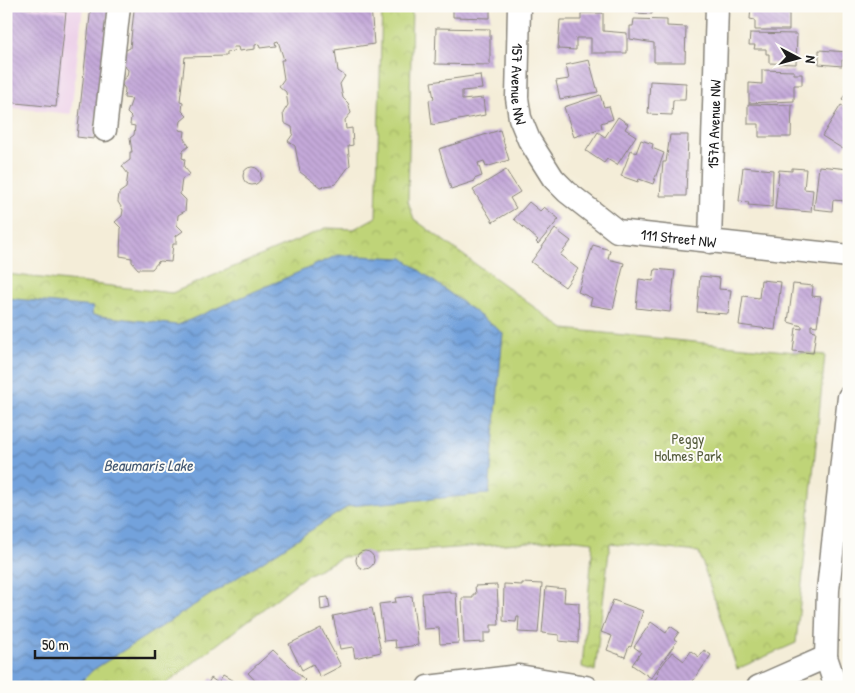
<svg xmlns="http://www.w3.org/2000/svg" width="855" height="693" viewBox="0 0 855 693" font-family="'Patrick Hand',sans-serif">
<defs>
<pattern id="park-crowns" width="20" height="18" patternUnits="userSpaceOnUse" patternTransform="scale(1.25)"><rect width="20" height="18" fill="#bfd478"/><path d="M2 6a3 3 0 1 1 6 0M12 15a3 3 0 1 1 6 0" fill="none" stroke="#a4b567"/></pattern>
<pattern id="water-waves" width="16" height="10" patternUnits="userSpaceOnUse" patternTransform="scale(1.25)"><rect width="16" height="10" fill="#73a2dc"/><path d="M0 5q4-4 8 0t8 0" fill="none" stroke="#5e83b2"/></pattern>
<pattern id="building-back-hatch" width="6" height="6" patternUnits="userSpaceOnUse" patternTransform="scale(1.25)"><rect width="6" height="6" fill="#c4a9d9"/><path d="M-1 5l2 2M0 0l6 6M5-1l2 2" fill="none" stroke="#a891ba"/></pattern>
</defs>
<rect width="100%" height="100%" fill="#fdfcf7"/>
<filter id="ink" filterUnits="userSpaceOnUse"><feTurbulence type="fractalNoise" baseFrequency=".02" numOctaves="2"/><feDisplacementMap in="SourceGraphic" scale="10" xChannelSelector="R" yChannelSelector="G"/><feConvolveMatrix kernelMatrix="1 2 1 2 8 2 1 2 1" color-interpolation-filters="sRGB"/></filter>
<filter id="wash" filterUnits="userSpaceOnUse"><feTurbulence type="fractalNoise" baseFrequency=".0096" numOctaves="4" result="noise"/><feDisplacementMap in="SourceGraphic" scale="20" xChannelSelector="R" yChannelSelector="G"/><feGaussianBlur stdDeviation="1.12" result="paint"/><feColorMatrix in="noise" values="0 0 0 0 0 0 0 0 0 0 0 0 0 0 0 0 0 1.4 0 .05"/><feComposite in="paint" operator="in"/></filter>
<g filter="url(#wash)">
<rect width="100%" height="100%" fill="#f4edd8"/>
<polygon fill="#edd1e9" points="6,6 83,6 71,114 6,107"/>
<polygon fill="url(#park-crowns)" stroke="#6e784a" points="382,6 412,6 408,201 414,219 564,329 825,355 796,643 737,669 699,552 610,543 595,671 582,667 593,542 566,539 343,557 307,575 162,687 6,687 6,274 172,293 326,228 354,229 376,217"/>
<polygon fill="url(#water-waves)" stroke="#485f7c" points="338,255 403,258 503,333 489,494 349,506 93,670 79,684 79,687 6,687 6,298 93,307 92,315 178,325"/>
<g id="blocks">
<g fill="url(#building-back-hatch)">
<polygon points="6,6 66,12 56,107 6,102"/>
<polygon points="91,6 109,6 94,139 77,137"/>
<polygon points="159,6 371,6 374,44 335,50 338,71 345,76 340,84 343,98 348,103 351,113 345,120 346,129 352,128 353,145 348,146 350,165 336,184 320,187 300,172 295,146 288,141 293,134 292,127 284,123 283,113 288,105 286,92 279,86 284,79 281,60 284,60 278,41 275,42 276,46 260,48 259,44 255,45 255,49 239,51 238,47 233,47 234,51 226,52 226,56 185,57 180,101 183,102 182,111 187,116 181,121 179,130 185,131 184,139 189,146 183,151 182,158 185,159 184,167 190,174 182,179 180,194 186,200 185,211 178,215 177,225 183,231 176,236 176,244 173,244 171,262 159,261 152,269 138,269 132,262 132,258 120,256 121,228 115,222 122,216 123,210 118,202 119,193 126,188 128,174 122,166 130,160 130,152 132,152 130,138 134,135 135,126 130,125 131,117 127,113 132,99 124,98 125,89 120,82 127,76 128,70 122,63 122,52 130,48 134,10"/>
<polygon points="453,6 490,6 490,18 453,17"/>
<polygon points="565,6 593,6 593,8"/>
<polygon points="628,6 652,6 652,14 636,13 636,11 628,10"/>
<polygon points="751,6 789,6 789,30 755,30 755,20 750,19"/>
<polygon points="581,13 603,13 603,31 627,33 627,53 591,53 591,38 576,38 576,50 558,49 560,20 581,20"/>
<polygon points="634,19 667,20 667,26 686,27 685,62 654,62 654,43 630,39 630,26 633,26"/>
<polygon points="436,28 490,29 490,65 435,64"/>
<polygon points="750,33 797,34 796,64 769,63 769,54 766,54 766,49 754,49 755,45 749,45"/>
<polygon points="819,50 848,52 847,61 842,60 842,66 819,64"/>
<polygon points="589,60 598,92 560,99 556,81 569,79 566,65"/>
<polygon points="762,70 794,71 794,74 802,74 802,85 794,85 794,101 749,103 749,83 762,84"/>
<polygon points="480,75 482,89 462,91 462,100 483,98 485,115 432,125 429,100 434,99 431,82"/>
<polygon points="650,81 686,83 685,100 673,100 672,115 648,114"/>
<polygon points="849,89 849,104 842,99"/>
<polygon points="600,95 604,107 609,106 613,119 601,123 602,128 574,137 564,107"/>
<polygon points="748,104 792,105 791,137 759,137 759,124 748,124"/>
<polygon points="841,105 849,110 849,140 843,149 822,136"/>
<polygon points="618,117 628,124 625,129 636,136 617,165 607,159 604,163 586,151 598,132 605,137"/>
<polygon points="500,130 509,160 486,167 484,161 478,163 482,176 474,179 475,181 451,189 439,149"/>
<polygon points="670,135 688,135 686,196 660,196 663,162 666,162"/>
<polygon points="641,140 653,144 652,148 664,153 653,184 639,179 638,182 621,176 631,150 636,153"/>
<polygon points="819,166 849,169 846,201 833,200 832,211 814,209"/>
<polygon points="743,167 773,170 772,207 748,205 749,202 739,201"/>
<circle cx="252" cy="176" r="9"/>
<polygon points="792,168 806,169 804,189 813,190 811,212 775,209 779,170 792,171"/>
<polygon points="506,170 520,192 510,198 516,208 493,222 473,190"/>
<polygon points="529,202 540,211 544,207 559,219 538,244 536,242 538,240 514,219"/>
<polygon points="555,229 571,241 560,255 578,269 565,287 531,262"/>
<polygon points="593,245 610,250 608,259 624,263 613,309 590,305 592,298 578,292"/>
<polygon points="655,269 675,271 670,312 636,308 639,279 653,281"/>
<polygon points="700,276 720,278 719,289 731,290 728,314 697,312"/>
<polygon points="761,280 781,282 775,330 739,325 743,296 759,298"/>
<polygon points="793,284 813,286 812,296 821,297 817,326 811,325 811,330 816,331 813,353 793,351 796,328 802,329 802,326 788,322"/>
<circle cx="365" cy="560" r="9"/>
<polygon points="522,583 542,584 538,633 518,632 519,617 517,617 516,622 503,621 504,584 522,585"/>
<polygon points="497,585 499,625 491,625 491,633 484,633 484,642 464,643 462,598 473,598 473,594 476,594 475,586"/>
<polygon points="546,587 565,589 564,602 579,603 578,643 559,641 559,635 542,633"/>
<polygon points="450,591 450,593 456,593 459,643 440,644 439,628 424,629 422,593"/>
<polygon points="412,596 418,645 396,648 395,640 384,641 379,604 396,602 395,598"/>
<polygon points="328,597 330,608 321,610 320,598"/>
<polygon points="613,600 643,611 631,647 629,646 625,657 607,650 612,636 601,632"/>
<polygon points="372,608 381,652 355,658 353,647 340,649 333,616"/>
<polygon points="651,622 666,633 670,626 679,632 674,639 677,641 651,678 632,665 641,652 634,647"/>
<polygon points="321,628 341,666 320,677 313,664 302,670 289,644"/>
<polygon points="273,650 305,680 298,687 261,687 248,673"/>
<polygon points="704,650 711,655 689,687 654,687 651,685 659,674 657,672 672,652 684,661 691,651 699,657"/>
<polygon points="223,675 235,682 236,681 245,687 206,687 211,678 218,683"/>
</g>
</g>
</g>
<g filter="url(#ink)">
<use href="#blocks" fill-opacity="0" stroke="#88847a" stroke-width="1"/>
<g fill="none" stroke-linecap="round" stroke-linejoin="round">
<g stroke="#88847a" stroke-width="25">
<g id="minor">
<path id="s1" d="M519,6l-2,92 3,20 9,22 24,38 14,14 50,39 232,25"/>
<polyline points="105,130 119,6"/>
<path id="s2" d="M710,242l7,-236"/>
<polyline points="428,687 519,676 586,687"/>
<polyline points="758,687 826,657"/>
<polyline points="836,687 826,657 828,590 849,397"/>
</g>
</g>
<use href="#minor" stroke="#fff" stroke-width="22"/>
</g>
</g>
<g text-anchor="middle" dominant-baseline="central" stroke-width="4" stroke-linejoin="round" paint-order="stroke">
<g font-size="15" fill="#1c1c1c" stroke="#fdfcf7">
<text stroke="none"><textPath href="#s1" startOffset="78">157 Avenue NW</textPath></text>
<text stroke="none"><textPath href="#s2" startOffset="118">157A Avenue NW</textPath></text>
<text stroke="none"><textPath href="#s1" startOffset="326">111 Street NW</textPath></text>
</g>
<g font-size="15" fill="#555c3c" stroke="#fdfcf7">
<text x="688" y="438">Peggy<tspan x="688" dy="17">Holmes Park</tspan></text>
</g>
<g font-size="16" font-style="italic" fill="#435872" stroke="#fdfcf7">
<text x="148" y="465">Beaumaris Lake</text>
</g>
</g>
<rect width="855" height="693" fill="none" stroke="#fdfcf7" stroke-width="25"/>
<g transform="translate(798 58) rotate(96)" stroke="#fdfcf7" stroke-width="4" paint-order="stroke">
<path d="M0-4L9 19L0 12L-9 19Z" fill="#1c1c1c"/>
<text y="-8" font-size="14" font-weight="bold" text-anchor="middle" fill="#1c1c1c">N</text>
</g>
<path d="M35 650v8h120v-8" fill="none" stroke="#1c1c1c" stroke-width="2.5"/>
<text x="42" y="650" font-size="15" fill="#1c1c1c" stroke="#fdfcf7" stroke-width="4" paint-order="stroke">50 m</text>
</svg>
